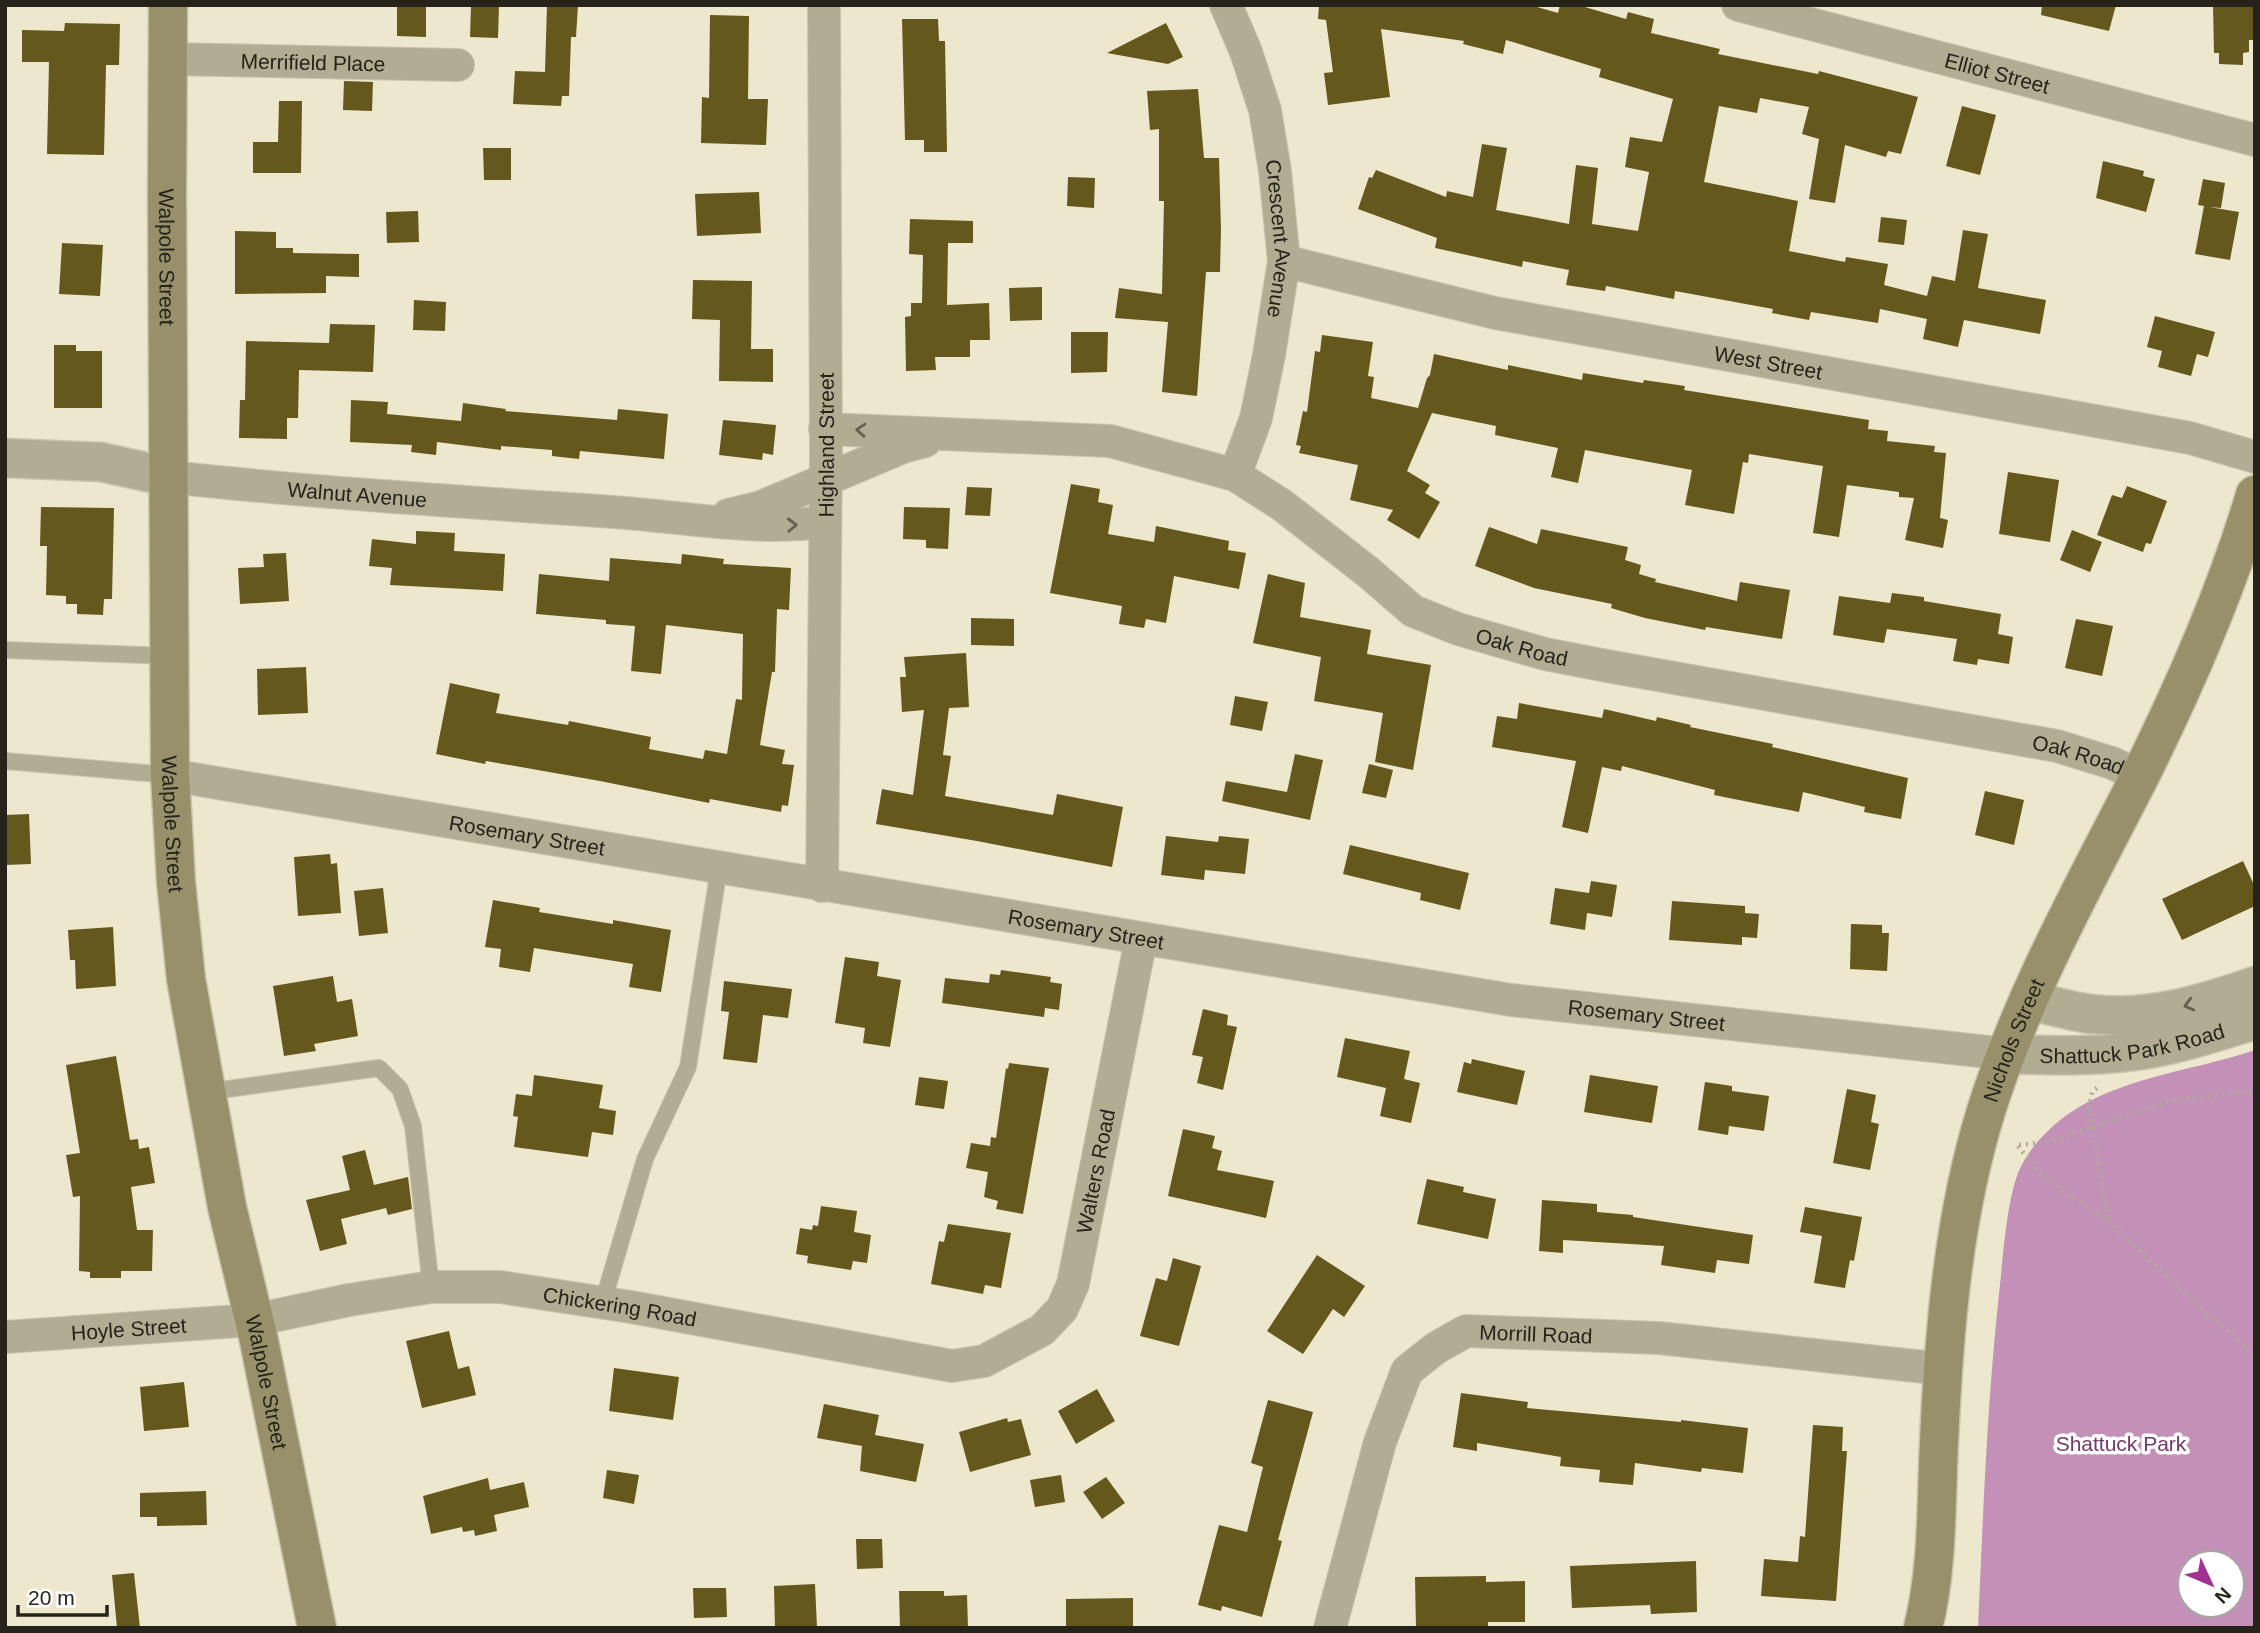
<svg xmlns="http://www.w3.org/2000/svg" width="2260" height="1633" viewBox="0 0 2260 1633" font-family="Helvetica,sans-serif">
<rect width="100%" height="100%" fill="#ede7ce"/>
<path fill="#c391b7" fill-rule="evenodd" d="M2255,1050v578h-277c5,-112 9,-223 21,-334 4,-35 7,-89 19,-121 6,-14 16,-29 27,-39 54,-56 140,-60 210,-84zM2190,1563h42v42h-42z"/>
<g fill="#65581d">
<polygon points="397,5 426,5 426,37 397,36"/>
<polygon points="471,5 499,5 498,38 470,37"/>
<polygon points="547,5 578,5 576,37 571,37 569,96 562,96 561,106 513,104 515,71 545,72"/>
<polygon points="1319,5 1530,5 1558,13 1560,5 1578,5 1626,19 1628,12 1654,19 1651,33 1720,49 1718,54 1818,74 1819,71 1918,97 1901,154 1888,151 1886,157 1845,145 1835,203 1809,199 1819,139 1802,134 1809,107 1760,98 1757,113 1719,106 1704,182 1798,201 1789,251 1845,262 1846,257 1888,264 1884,285 1927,296 1932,276 1955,281 1963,230 1988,234 1978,288 2046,300 2040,334 1964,320 1958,347 1923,339 1927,319 1880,309 1878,323 1811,312 1809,320 1772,313 1773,309 1675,291 1674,299 1606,286 1605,291 1566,285 1569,270 1523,261 1522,267 1435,248 1437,238 1358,209 1369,177 1372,178 1376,170 1446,197 1447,191 1473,197 1482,144 1507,148 1496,210 1569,224 1576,165 1598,168 1592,224 1638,231 1649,172 1625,167 1630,137 1662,142 1673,99 1599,77 1601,69 1506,40 1503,54 1463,44 1464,41 1381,29 1390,97 1328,105 1324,73 1333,72 1326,20 1318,19"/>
<polygon points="2042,5 2116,5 2109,31 2041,15"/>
<polygon points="2213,6 2254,7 2255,40 2249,40 2249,52 2243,53 2243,65 2219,64 2219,53 2214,53"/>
<polygon points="710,15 749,16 748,99 768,99 766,145 701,143 702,97 709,98"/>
<polygon points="902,19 938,19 939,41 945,41 947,152 924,152 924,140 905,140"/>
<polygon points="65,23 120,24 119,65 106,65 104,155 47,154 49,62 22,62 22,30 64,31"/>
<polygon points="1166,23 1183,57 1168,64 1107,53"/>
<polygon points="344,81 373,82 372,111 343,110"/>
<polygon points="1198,89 1204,158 1219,158 1221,230 1220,272 1206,272 1197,396 1162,392 1168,322 1115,318 1119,288 1162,294 1164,201 1159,201 1159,129 1150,130 1147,91"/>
<polygon points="279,101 302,101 301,173 253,173 253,142 278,142"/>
<polygon points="1962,106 1996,115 1980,175 1946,166"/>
<polygon points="483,148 511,148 511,180 484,180"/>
<polygon points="2103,161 2144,171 2143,176 2155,179 2146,212 2096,198"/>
<polygon points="1068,177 1095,178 1094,208 1067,206"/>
<polygon points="2203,179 2225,183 2221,208 2209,207 2239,212 2230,260 2195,254 2204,206 2198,205"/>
<polygon points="759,192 761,233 697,236 695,194"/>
<polygon points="418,211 419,242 387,243 386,212"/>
<polygon points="1881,217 1907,220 1904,245 1878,242"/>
<polygon points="910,219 973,221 973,243 948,243 947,305 989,303 990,340 970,340 970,357 935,357 936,370 906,371 905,317 911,316 911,303 922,303 923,255 909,254"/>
<polygon points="235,231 276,232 276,248 293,248 293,253 359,254 359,277 326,276 326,293 235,294"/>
<polygon points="62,243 103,245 100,296 59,294"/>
<polygon points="693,280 752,281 751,349 773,349 773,382 719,381 720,320 692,319"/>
<polygon points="1042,287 1042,320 1010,321 1009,288"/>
<polygon points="414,300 446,302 445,331 413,330"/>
<polygon points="2155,316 2215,332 2208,357 2197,354 2191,376 2158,367 2162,351 2147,347"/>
<polygon points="330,324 375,325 373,372 299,370 298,418 287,418 287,439 239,438 240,400 245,400 246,341 329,343"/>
<polygon points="1071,332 1108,332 1107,372 1071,373"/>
<polygon points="1322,335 1373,342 1368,376 1374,377 1371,398 1418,408 1427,378 1430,375 1434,354 1508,370 1508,365 1582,380 1583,373 1643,383 1644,380 1685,386 1684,390 1869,420 1868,429 1888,431 1887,441 1935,446 1934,452 1946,453 1940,518 1948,520 1943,548 1905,540 1914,498 1899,497 1899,492 1847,485 1839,537 1813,533 1823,466 1749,454 1748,463 1743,462 1734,514 1685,505 1692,470 1585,450 1578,483 1551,477 1558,448 1495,435 1496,426 1432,413 1407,471 1430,485 1425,493 1440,502 1419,539 1387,520 1393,510 1350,500 1358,465 1299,453 1301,446 1296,445 1303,411 1307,412 1315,351 1320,352"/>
<polygon points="54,345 76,345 76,351 102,351 102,408 54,408"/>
<polygon points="351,400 388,402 387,414 461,421 463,403 506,409 505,411 617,420 618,409 668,414 664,459 580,451 579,459 552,456 552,450 501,446 501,450 437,442 436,455 411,452 412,445 350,442"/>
<polygon points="723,420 776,425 773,455 763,453 762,460 719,455"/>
<polygon points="2008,472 2059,480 2050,542 1999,534"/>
<polygon points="1071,484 1100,489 1098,502 1113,505 1108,534 1154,542 1156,526 1229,541 1228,550 1246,553 1239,589 1174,576 1166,623 1146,619 1144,628 1119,624 1122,606 1050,593"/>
<polygon points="2127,486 2167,501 2151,544 2146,543 2143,552 2097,535 2112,495 2122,498"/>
<polygon points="967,487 992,488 990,516 965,515"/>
<polygon points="41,507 114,508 112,599 104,599 103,615 77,614 77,604 66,604 66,596 46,595 47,546 40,546"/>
<polygon points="904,507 950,508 948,549 926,548 926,540 903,539"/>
<polygon points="1489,527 1537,544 1541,529 1628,547 1625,560 1641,565 1639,574 1656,579 1655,582 1737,601 1740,582 1790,590 1782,639 1706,627 1705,630 1645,618 1611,608 1612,604 1534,588 1475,566"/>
<polygon points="2072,530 2102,542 2090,572 2060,560"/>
<polygon points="416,531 455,533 454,551 505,554 503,591 390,585 392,568 369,566 372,539 416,544"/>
<polygon points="286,553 289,601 240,604 238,568 264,567 263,554"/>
<polygon points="682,554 724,559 723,564 791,568 789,610 777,609 775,672 772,672 760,745 785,750 782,764 794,765 788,806 782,805 781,812 710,799 709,803 600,781 486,761 485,764 436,754 450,683 500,694 496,713 568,725 569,721 651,737 649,749 703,759 705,750 727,754 736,699 742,700 743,634 666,625 661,674 631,671 635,626 606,624 606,620 536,614 539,574 609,581 610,558 681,564"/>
<polygon points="1268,574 1305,583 1300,617 1371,630 1367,654 1431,665 1413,770 1375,762 1383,713 1314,701 1321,657 1253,643"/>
<polygon points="1892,593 1924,597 1924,601 2001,614 1998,634 2013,637 2009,664 1978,659 1977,665 1953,661 1957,639 1887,629 1884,643 1833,635 1839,596 1890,603"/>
<polygon points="971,618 1014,619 1014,646 971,645"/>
<polygon points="2076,619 2113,626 2102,676 2065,668"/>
<polygon points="966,653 969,707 949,708 943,755 951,756 945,796 1053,815 1057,794 1123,807 1112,867 977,841 876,824 882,789 913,795 924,710 902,712 900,677 906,677 904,657"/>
<polygon points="306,667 308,713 258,715 257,669"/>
<polygon points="1235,696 1268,702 1262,731 1230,725"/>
<polygon points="1519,703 1602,718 1604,709 1656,721 1657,717 1691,725 1690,727 1773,744 1772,747 1908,778 1901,819 1864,812 1865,807 1803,792 1799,812 1714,795 1715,790 1622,766 1621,771 1602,767 1588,833 1562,827 1576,761 1492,747 1497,716 1517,719"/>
<polygon points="1295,754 1323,760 1310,820 1222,801 1226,781 1287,792"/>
<polygon points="1369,764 1393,770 1386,798 1362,793"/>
<polygon points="1985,791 2024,800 2014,845 1975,835"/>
<polygon points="29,814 31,864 5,865 5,815"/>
<polygon points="1166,836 1218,842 1219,836 1249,839 1245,874 1205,870 1204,880 1161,875"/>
<polygon points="1350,845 1469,873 1460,910 1420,900 1421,893 1343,874"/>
<polygon points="330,854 331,864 337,863 341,913 298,916 294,857"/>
<polygon points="2243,861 2255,887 2255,906 2182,940 2162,899"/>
<polygon points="1591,881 1617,885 1612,917 1587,913 1585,930 1550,924 1555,888 1589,893"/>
<polygon points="383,888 388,933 359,936 354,891"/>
<polygon points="493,900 540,908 539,912 613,924 613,920 671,930 661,992 629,987 633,964 534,948 530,972 499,967 501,949 485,947"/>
<polygon points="1672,901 1745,906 1745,913 1759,914 1757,938 1742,937 1742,945 1669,940"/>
<polygon points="1851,924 1882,925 1882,933 1889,933 1887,971 1850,969"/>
<polygon points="113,927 116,986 76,989 75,960 70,960 68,930"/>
<polygon points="845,957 879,962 877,976 901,980 890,1047 863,1043 865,1028 835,1023"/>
<polygon points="1001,970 1051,977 1050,982 1062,984 1059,1010 1045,1008 1044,1017 942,1003 945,978 989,983 990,974 1000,975"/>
<polygon points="333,976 337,1002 352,999 358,1036 314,1044 316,1051 284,1056 273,986"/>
<polygon points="724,981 792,989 788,1018 763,1015 757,1063 723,1059 729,1012 721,1011"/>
<polygon points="1203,1009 1228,1015 1227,1025 1237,1027 1223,1090 1197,1083 1203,1057 1192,1055"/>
<polygon points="1345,1038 1410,1051 1404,1079 1420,1083 1411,1123 1380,1116 1386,1088 1337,1077"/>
<polygon points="116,1056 130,1140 138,1139 139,1149 149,1147 155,1183 131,1187 137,1230 153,1230 152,1271 121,1271 121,1278 90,1278 90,1272 79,1271 80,1196 73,1197 66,1155 80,1153 66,1065"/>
<polygon points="1472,1059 1525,1071 1517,1105 1457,1092 1464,1062 1471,1064"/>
<polygon points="1009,1063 1049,1068 1023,1214 996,1209 998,1201 984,1197 988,1172 966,1168 971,1143 990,1146 991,1137 996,1138 1006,1068 1008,1069"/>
<polygon points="534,1075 603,1085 599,1108 616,1111 613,1135 592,1132 588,1157 514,1147 518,1117 513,1116 516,1094 532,1096"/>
<polygon points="1590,1075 1658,1086 1652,1123 1584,1112"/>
<polygon points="919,1077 948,1081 944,1109 915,1105"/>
<polygon points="1705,1082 1732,1086 1732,1091 1769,1096 1764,1131 1729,1126 1728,1135 1698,1130"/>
<polygon points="1847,1089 1876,1095 1871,1122 1879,1124 1870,1170 1833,1163"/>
<polygon points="1183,1129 1215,1136 1212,1148 1222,1151 1217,1170 1274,1181 1266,1218 1168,1196"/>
<polygon points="365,1150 374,1185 408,1177 412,1209 388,1215 386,1208 341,1219 347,1244 320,1251 306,1200 350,1190 342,1156"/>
<polygon points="1427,1179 1464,1187 1463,1192 1496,1199 1488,1239 1417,1224"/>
<polygon points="1542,1200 1597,1204 1597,1212 1633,1215 1633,1217 1753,1235 1749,1264 1717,1260 1715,1273 1661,1265 1664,1246 1563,1240 1563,1253 1539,1251"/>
<polygon points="821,1206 857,1211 854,1232 871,1235 867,1263 853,1261 851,1270 807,1263 808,1256 796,1254 800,1228 812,1230 813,1225 818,1226"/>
<polygon points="1805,1207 1862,1217 1854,1261 1850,1260 1845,1288 1814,1283 1822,1236 1800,1232"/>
<polygon points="948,1224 1011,1233 1001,1288 985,1285 983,1294 931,1284 939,1241 944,1242"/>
<polygon points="1317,1255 1365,1286 1344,1317 1333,1309 1303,1354 1267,1331"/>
<polygon points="1173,1258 1201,1266 1179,1346 1140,1336 1156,1278 1167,1281"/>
<polygon points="449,1331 458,1369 469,1366 476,1395 422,1408 406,1341"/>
<polygon points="614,1368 679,1377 673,1420 609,1411"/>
<polygon points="184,1382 189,1427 144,1431 140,1387"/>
<polygon points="1097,1389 1115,1421 1076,1444 1058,1411"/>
<polygon points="1461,1393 1528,1402 1527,1408 1681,1422 1681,1420 1748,1428 1743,1473 1702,1468 1701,1472 1635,1463 1633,1485 1599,1482 1600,1470 1560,1466 1561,1457 1477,1443 1477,1451 1453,1447"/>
<polygon points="1268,1400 1313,1412 1278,1540 1282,1541 1262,1617 1222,1606 1221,1611 1198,1605 1219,1525 1247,1532 1263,1467 1251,1463"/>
<polygon points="824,1404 879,1415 875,1435 924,1444 916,1482 860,1471 862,1446 817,1438"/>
<polygon points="1007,1418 1008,1422 1021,1419 1031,1455 970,1472 959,1432"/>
<polygon points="1813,1425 1843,1427 1842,1451 1847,1451 1836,1601 1761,1596 1764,1559 1798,1562 1800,1536 1805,1537"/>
<polygon points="607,1470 639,1475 634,1504 603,1498"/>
<polygon points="1061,1475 1065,1502 1035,1507 1030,1480"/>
<polygon points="1106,1477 1125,1503 1102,1519 1083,1492"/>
<polygon points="488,1478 490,1490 524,1482 529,1507 494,1515 497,1531 475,1536 474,1530 463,1532 462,1527 431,1534 423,1496"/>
<polygon points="206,1491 207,1525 157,1526 157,1517 140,1517 140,1493"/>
<polygon points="856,1539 882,1539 883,1568 857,1569"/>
<polygon points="1696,1561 1697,1612 1651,1614 1650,1605 1572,1608 1570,1566"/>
<polygon points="134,1573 140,1628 117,1628 112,1575"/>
<polygon points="1486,1576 1486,1582 1525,1581 1525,1622 1488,1622 1488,1628 1416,1628 1415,1577"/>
<polygon points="815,1584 817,1628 775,1628 774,1586"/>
<polygon points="693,1588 726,1588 727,1617 694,1618"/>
<polygon points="899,1591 944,1591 944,1596 967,1595 968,1628 900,1628"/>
<polygon points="1133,1598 1133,1628 1066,1628 1066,1599"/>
</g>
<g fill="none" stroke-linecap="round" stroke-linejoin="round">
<g stroke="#c9c4ae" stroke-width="18">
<g id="service">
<polyline points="5,650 170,656"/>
<polyline points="5,761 170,775"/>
<polyline points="206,1092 379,1068 400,1089 413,1126 431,1287"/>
<polyline points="603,1302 645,1159 688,1067 719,868"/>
</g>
</g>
<g stroke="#c9c4ae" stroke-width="34">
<g id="minor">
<path id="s1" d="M1226,5l20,47 19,58 10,61 9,90 -15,94 -13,63 -21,57"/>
<path id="s2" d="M1738,5l517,135"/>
<path id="s3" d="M168,59l290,6"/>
<path id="s4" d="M1284,261l211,52 695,125 65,19"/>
<path id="s5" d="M825,429l285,12 125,34 47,30 86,67 45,39 45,18 87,25 62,12 450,80 55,17 28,13"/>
<path id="s6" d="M169,477c148,16 296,25 445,35 70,5 141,19 211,10"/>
<polyline points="728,515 761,507 903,447 925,441"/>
<path id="s7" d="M170,775l1341,225 496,54"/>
<path id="s8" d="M822,886l4,-432 -2,-449"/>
<path id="s9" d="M5,1337l249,-17 95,-20 82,-13h69l131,20 321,59 32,-5 58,-31 20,-21 11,-25 68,-345"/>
<path id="s10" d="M1330,1628l50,-186 27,-71 29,-23 30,-17 193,7 284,31"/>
</g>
</g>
<g stroke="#c9c4ae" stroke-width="41">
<g id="tertiary">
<polyline points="5,458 101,462 169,477"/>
<path d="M2029,1000c21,5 42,12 63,14 54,7 112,-10 163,-28"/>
<path id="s11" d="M2007,1054c40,1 81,3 121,-2 43,-5 85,-19 127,-32"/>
</g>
</g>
<g stroke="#c9c4ae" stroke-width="41">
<g id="secondary">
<path id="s12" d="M168,5l-1,190 3,580 6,107 10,97 41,228 31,129 59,292"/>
<path id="s13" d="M1923,1628c15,-60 13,-124 16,-186 5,-111 14,-224 47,-331 37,-117 98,-225 153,-333 46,-92 87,-185 116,-283"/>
</g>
</g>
<g stroke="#b0ab97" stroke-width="4.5" stroke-dasharray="2 5" stroke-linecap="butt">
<polyline points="2097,1088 2092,1092 2089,1108 2108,1221"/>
<polyline points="2019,1145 2048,1142 2171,1100 2255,1091"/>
<polyline points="2018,1146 2037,1170 2064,1192 2108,1221 2213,1319 2236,1337 2255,1359"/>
</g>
<use href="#service" stroke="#b2ac93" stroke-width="16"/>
<use href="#minor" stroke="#b2ac93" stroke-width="32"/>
<use href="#tertiary" stroke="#b2ac93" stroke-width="38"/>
<use href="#secondary" stroke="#98906a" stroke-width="38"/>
</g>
<defs><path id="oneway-chevron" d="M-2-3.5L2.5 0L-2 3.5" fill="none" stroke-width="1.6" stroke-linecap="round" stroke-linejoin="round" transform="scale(1.75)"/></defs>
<g stroke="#646150">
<use href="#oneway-chevron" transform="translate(861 430) rotate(-176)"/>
<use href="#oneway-chevron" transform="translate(792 525) rotate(-2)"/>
<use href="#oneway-chevron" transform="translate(2189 1005) rotate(165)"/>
</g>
<g text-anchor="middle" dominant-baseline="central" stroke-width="7" stroke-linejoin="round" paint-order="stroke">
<g font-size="21" fill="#25231a" stroke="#fff">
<text stroke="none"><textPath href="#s3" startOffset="145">Merrifield Place</textPath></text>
<text stroke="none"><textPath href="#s2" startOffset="268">Elliot Street</textPath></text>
<text stroke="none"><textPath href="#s1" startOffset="242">Crescent Avenue</textPath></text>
<text stroke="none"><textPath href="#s12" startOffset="252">Walpole Street</textPath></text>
<text stroke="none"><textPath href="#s4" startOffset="495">West Street</textPath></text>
<text stroke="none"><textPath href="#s8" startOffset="441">Highland Street</textPath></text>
<text stroke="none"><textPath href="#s6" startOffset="189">Walnut Avenue</textPath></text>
<text stroke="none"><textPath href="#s5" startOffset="754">Oak Road</textPath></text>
<text stroke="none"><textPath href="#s5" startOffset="1321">Oak Road</textPath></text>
<text stroke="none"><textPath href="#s12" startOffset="819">Walpole Street</textPath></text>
<text stroke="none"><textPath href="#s7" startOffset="362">Rosemary Street</textPath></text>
<text stroke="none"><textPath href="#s7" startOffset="929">Rosemary Street</textPath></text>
<text stroke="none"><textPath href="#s7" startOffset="1496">Rosemary Street</textPath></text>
<text stroke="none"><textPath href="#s13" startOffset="598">Nichols Street</textPath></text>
<text stroke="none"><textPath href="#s11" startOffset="126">Shattuck Park Road</textPath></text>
<text stroke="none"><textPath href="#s9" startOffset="1227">Walters Road</textPath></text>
<text stroke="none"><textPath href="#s9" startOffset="620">Chickering Road</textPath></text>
<text stroke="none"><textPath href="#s9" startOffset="124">Hoyle Street</textPath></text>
<text stroke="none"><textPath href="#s10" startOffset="410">Morrill Road</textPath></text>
<text stroke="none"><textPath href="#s12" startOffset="1386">Walpole Street</textPath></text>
</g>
<g font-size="21" fill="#753869" stroke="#fff">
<text x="2121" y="1443">Shattuck Park</text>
</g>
</g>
<rect width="2260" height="1633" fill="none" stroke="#25231a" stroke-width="14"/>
<g transform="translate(2211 1584) rotate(134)"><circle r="33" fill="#ffffff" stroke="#a8a7a3" stroke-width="2"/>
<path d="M0-5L12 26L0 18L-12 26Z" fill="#a2328f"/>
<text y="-10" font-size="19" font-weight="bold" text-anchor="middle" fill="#25231a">N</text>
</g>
<path d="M18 1605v10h89v-10" fill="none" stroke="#25231a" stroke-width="3.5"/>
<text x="28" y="1605" font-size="21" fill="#25231a" stroke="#ffffff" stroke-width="5" paint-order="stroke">20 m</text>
</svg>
